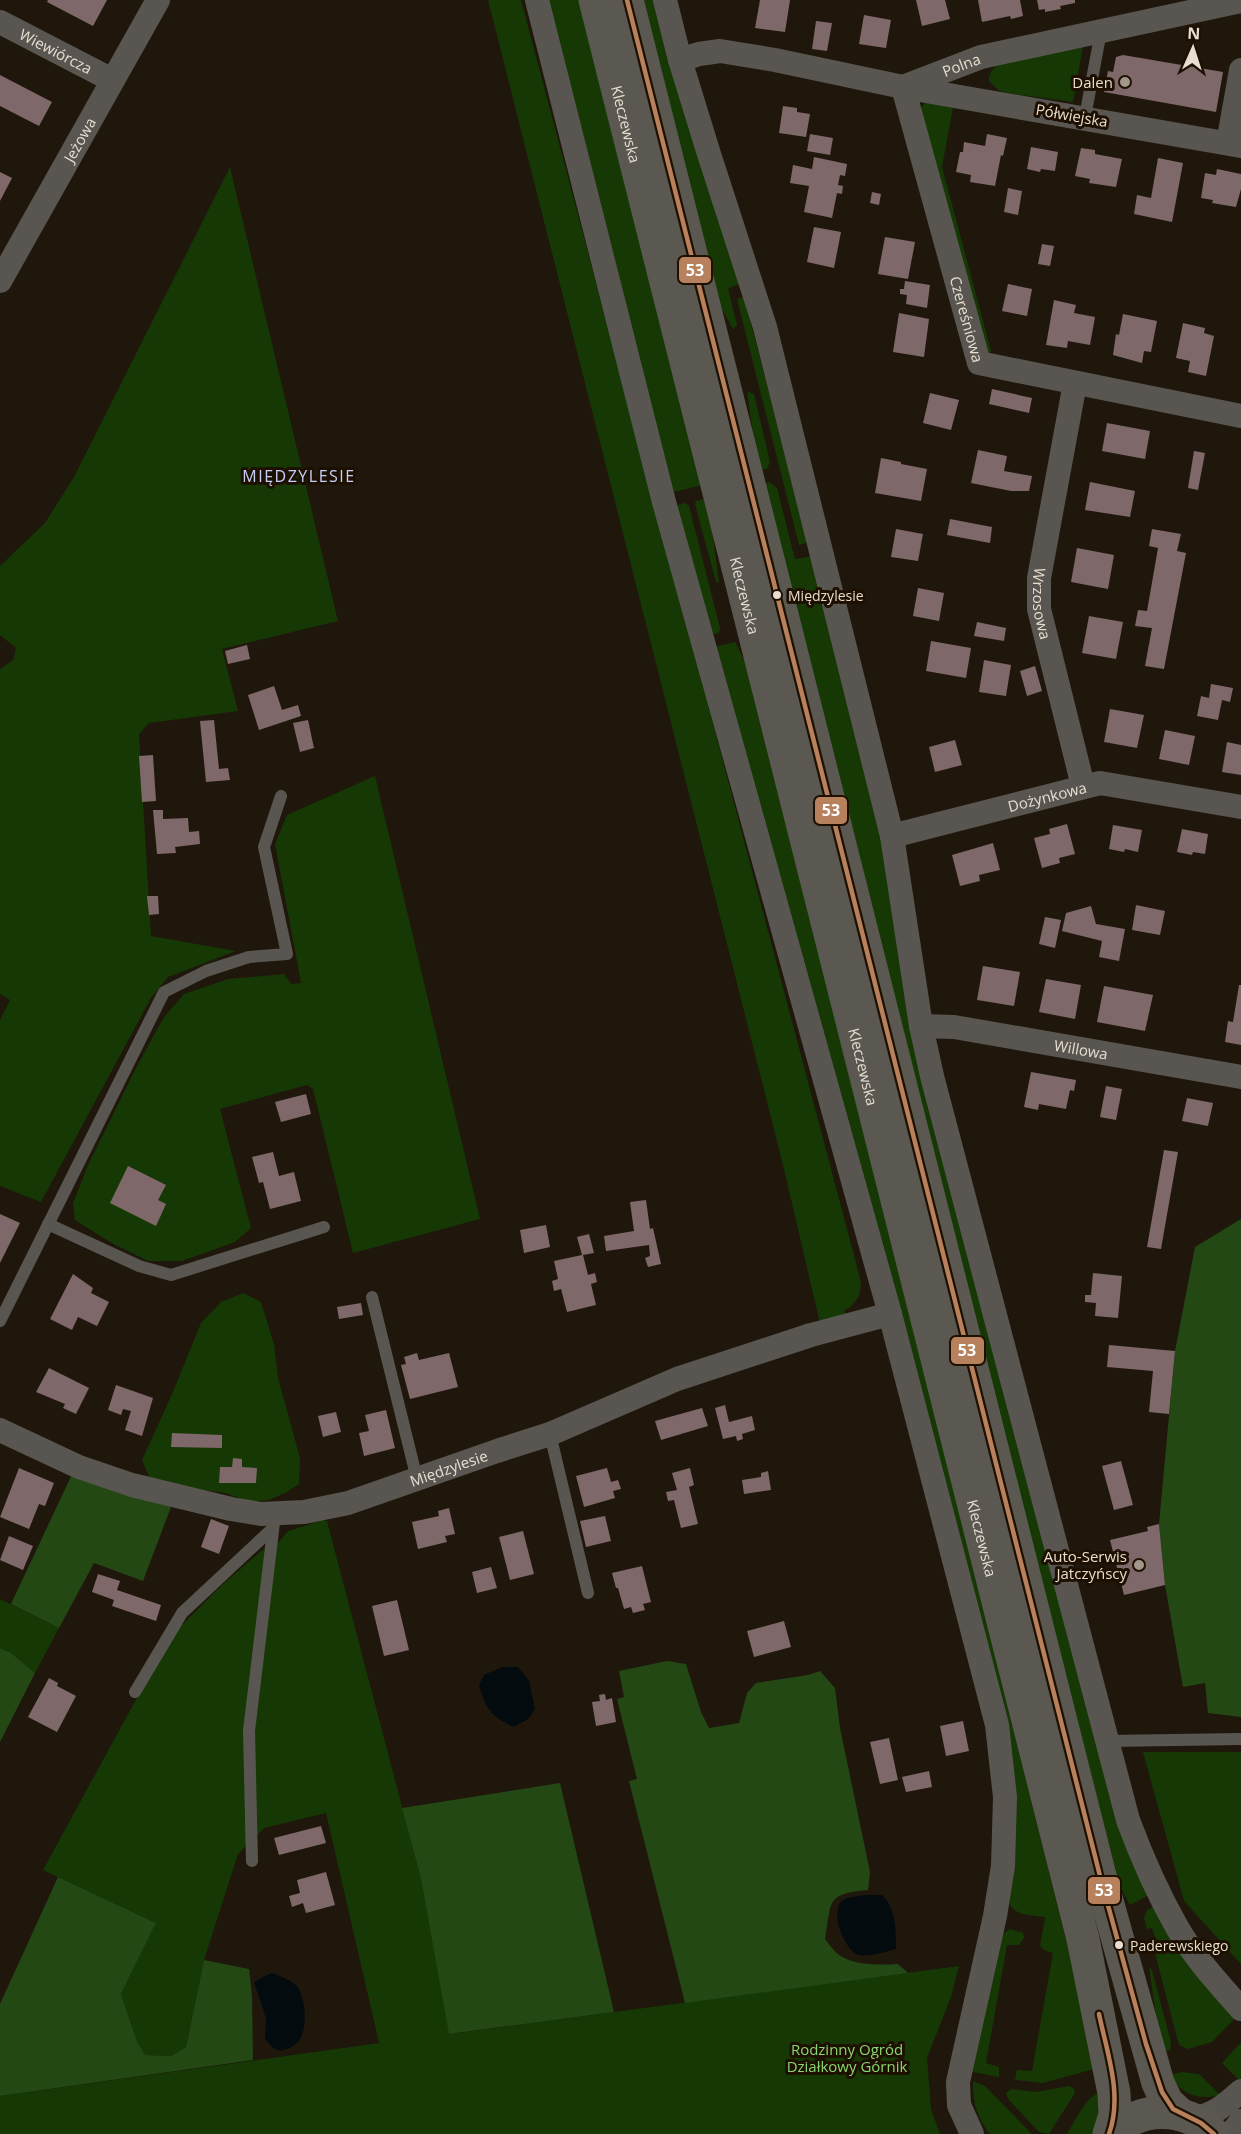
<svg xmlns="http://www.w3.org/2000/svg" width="1241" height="2134" viewBox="0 0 1241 2134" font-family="'Open Sans',sans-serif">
<rect width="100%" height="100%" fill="#1f170b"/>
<g fill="#153804">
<path d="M488,0h33l339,1278c3,14 -3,26 -16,33l4,5 -28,7 -37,-158z"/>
<polygon points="547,0 584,0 706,484 670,493"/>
<polygon points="640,0 654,0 741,284 728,288 737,325 733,329 720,306"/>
<path d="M1083,46l-10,56 -67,-9 -8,-3 -9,-9c0,-5 1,-9 5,-13 11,-10 71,-18 89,-22z"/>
<polygon points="926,102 953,108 942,167 991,351 989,354 982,349 919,110"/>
<polygon points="230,167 338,621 222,649 238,711 149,723 139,734 151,936 236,951 168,977 151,998 41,1202 0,1186 0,1020 10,1000 0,994 0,669 13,660 16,648 0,635 0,566 45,523 74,477"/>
<polygon points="744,297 809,542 799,545 737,299"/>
<polygon points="747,391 754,394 770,462 767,469 758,470"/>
<polygon points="769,482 777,488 795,559 813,556 1149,1895 1130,1905 1109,1866 762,484"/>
<polygon points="705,499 709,505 719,583 716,582 695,504 696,501"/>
<polygon points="685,503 689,506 720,628 719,633 711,635 674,506"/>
<path d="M735,642l17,33 346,1393 -55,15 -28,-3 2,-10 15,1 21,-118 -9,-3 -4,-4 5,-29c-13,-2 -33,-1 -36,-16l6,-65 -301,-1189z"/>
<polygon points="375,776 480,1219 353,1253 313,1089 307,1085 220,1109 251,1228 235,1242 182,1261 148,1261 110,1242 75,1220 73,1203 88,1165 137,1066 164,1017 184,994 228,979 284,974 291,984 301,983 275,844 287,815"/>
<polygon points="243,1293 261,1302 274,1344 278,1378 300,1458 299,1484 287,1492 269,1500 249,1502 226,1493 152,1483 142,1460 172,1394 201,1323 221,1302"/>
<polygon points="323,1520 327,1521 421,1879 450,2034 959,1966 951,1997 927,2058 931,2109 940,2134 0,2134 0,2096 379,2043 326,1813 264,1828 238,1854 204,1960 186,2047 171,2056 145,2055 137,2041 121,1994 156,1923 43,1870 139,1694 178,1629 222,1585 267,1546 279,1542 288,1531"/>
<polygon points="0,1599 59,1628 35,1673 11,1653 0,1648"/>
<polygon points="1143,1752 1241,1752 1241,1964 1184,1901"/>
<polygon points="1152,1907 1156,1908 1236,2017 1212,2042 1188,2049 1179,2045 1152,1942 1156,1941 1152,1928 1147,1929 1144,1918 1147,1910"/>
<polygon points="1010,1929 1023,1933 1024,1938 1019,1945 1007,1945 986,2063 999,2067 999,2077 973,2072 984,2008 1003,1934"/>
<polygon points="1149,1967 1152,1970 1171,2042 1170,2050 1163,2052 1159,2037"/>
<polygon points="1241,2042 1241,2080 1240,2081 1222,2063"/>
<path d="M1182,2072l17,2 21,21c-23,6 -38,-1 -51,-20z"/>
<path d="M973,2081l12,5 47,48h-41l-3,-2c-11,-16 -16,-31 -15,-51z"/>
<polygon points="1069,2086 1074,2088 1075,2093 1049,2134 1039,2132 1008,2099 1006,2093 1011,2089 1036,2092"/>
<path d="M1103,2091l-4,32 -7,11h-25c9,-14 18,-38 36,-43z"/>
</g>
<g fill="#234814">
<polygon points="1241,1219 1241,1717 1208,1713 1205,1683 1183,1687 1165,1585 1159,1524 1175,1351 1195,1247"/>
<polygon points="74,1470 171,1507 143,1581 94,1563 59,1628 11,1604"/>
<polygon points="0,1648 11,1653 35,1673 0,1742"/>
<path d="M667,1661l19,3 15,48 8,16 30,-5 8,-30 9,-10 52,-8 12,-4 15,17 5,40 30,144 -2,18c-43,4 -36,11 -43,49 4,5 8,11 13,15 15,12 42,11 60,10l10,9 -223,30 -56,-222 8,-2 -20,-80 7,-2 -5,-26z"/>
<polygon points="560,1783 614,2012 449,2034 421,1879 402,1808"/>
<polygon points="58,1877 156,1923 121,1994 137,2041 145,2055 171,2056 186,2047 204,1960 249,1969 252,1996 253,2060 0,2096 0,2004"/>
</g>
<g fill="#030b0e">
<path d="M503,1667h15l11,14 6,28 -7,10 -14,8c-23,-10 -28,-18 -35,-42l5,-10z"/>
<path d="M865,1895h17c14,13 14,36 14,54 -10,3 -27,8 -37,6 -5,-1 -8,-5 -11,-9 -9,-14 -14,-28 -8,-44l7,-4z"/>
<path d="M271,1973c8,2 23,8 28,16 7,14 9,43 -2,54 -5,5 -11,6 -17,8l-8,-4 -7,-8 1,-21 -12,-36z"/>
</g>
<g fill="#7f686a">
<polygon points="48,0 107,0 93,26 47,2"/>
<polygon points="760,0 790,0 785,32 755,28"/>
<polygon points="916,0 945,0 950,19 922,26"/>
<polygon points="978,0 1020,0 1023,16 1011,19 1010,16 982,22"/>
<polygon points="1037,0 1075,0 1075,3 1060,6 1061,9 1045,12 1045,9 1039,10"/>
<polygon points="864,15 891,20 886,48 859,44"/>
<polygon points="816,21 832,23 827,51 812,49"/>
<polygon points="1123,55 1223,72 1216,112 1104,92 1108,71 1113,72 1116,57"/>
<polygon points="0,75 52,102 39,126 0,106"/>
<polygon points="783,106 797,108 797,112 810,114 806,137 779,133"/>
<polygon points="810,134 833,138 830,155 807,151"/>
<polygon points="987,134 1007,138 1003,156 1001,155 995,186 970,182 971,175 956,172 960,152 963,152 964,142 985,146"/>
<polygon points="1031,147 1058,152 1055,171 1041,169 1040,172 1027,169"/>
<polygon points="1081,148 1095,150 1095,154 1122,159 1116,187 1089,183 1090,179 1075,176"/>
<polygon points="814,157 847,164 845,176 840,175 838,185 843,186 842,194 837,193 832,218 804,212 809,186 790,183 793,165 812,169"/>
<polygon points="1158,158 1183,163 1172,222 1134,214 1137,195 1151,198"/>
<polygon points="1217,169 1241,174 1241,189 1236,207 1212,203 1213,200 1201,198 1205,173 1216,175"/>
<polygon points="0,172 12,178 0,201"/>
<polygon points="1008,188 1022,191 1018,215 1004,212"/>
<polygon points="872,192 881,194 879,205 870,203"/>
<polygon points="814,227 841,232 834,268 807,262"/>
<polygon points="885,237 915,242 908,279 878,274"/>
<polygon points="1042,244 1054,246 1050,266 1038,264"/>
<polygon points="905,281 930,285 927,308 906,304 907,295 900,294 900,289 904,289"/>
<polygon points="1008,284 1032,289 1027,316 1002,311"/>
<polygon points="1054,300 1076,305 1074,313 1095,317 1090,345 1068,341 1067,348 1046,345"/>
<polygon points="899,313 929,319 924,357 893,352"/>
<polygon points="1123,314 1157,321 1151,352 1144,351 1142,363 1113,355 1116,334 1119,335"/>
<polygon points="1183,323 1205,328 1204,333 1214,336 1206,376 1188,372 1190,361 1176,358"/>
<polygon points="992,389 1032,398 1029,413 989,404"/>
<polygon points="930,393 959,400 951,430 923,423"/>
<polygon points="1107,423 1150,431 1145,459 1102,451"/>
<polygon points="978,450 1007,456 1004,471 1032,476 1029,491 1011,491 971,483"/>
<polygon points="1194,451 1205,453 1198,490 1188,488"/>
<polygon points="881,458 901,462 901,464 927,469 921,501 875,493"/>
<polygon points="1090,482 1135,491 1130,517 1085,510"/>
<polygon points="950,519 992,527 990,543 947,535"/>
<polygon points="896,529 923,534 918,561 891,557"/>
<polygon points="1152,529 1181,534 1177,551 1186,553 1164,669 1145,666 1152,628 1135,626 1138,610 1147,611 1158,548 1149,546"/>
<polygon points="1077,548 1114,555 1108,589 1071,582"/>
<polygon points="918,588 944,593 939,621 913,616"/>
<polygon points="1089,616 1123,622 1116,659 1082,653"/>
<polygon points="977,622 1006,628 1004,641 974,636"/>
<polygon points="931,641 971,648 966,678 926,671"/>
<polygon points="247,645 250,659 228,664 225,651"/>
<polygon points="984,660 1011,665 1006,696 979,692"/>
<polygon points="1035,666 1042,691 1027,696 1020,671"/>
<polygon points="1211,684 1233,688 1230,702 1222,700 1218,720 1197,716 1201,696 1209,698"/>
<polygon points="274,686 282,710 298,705 301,716 259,730 248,695"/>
<polygon points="1110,709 1144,715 1137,748 1104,742"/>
<polygon points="214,720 219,769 228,768 230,780 206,782 200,721"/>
<polygon points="308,720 314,748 300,752 293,723"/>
<polygon points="1165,730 1195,736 1189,765 1159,759"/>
<polygon points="955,740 962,765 935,772 929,747"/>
<polygon points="1227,742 1241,745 1241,775 1222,772"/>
<polygon points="153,755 156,801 142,802 139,756"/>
<polygon points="153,810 163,810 163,819 188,818 189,832 199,831 200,844 175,847 176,853 157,854"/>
<polygon points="1067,824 1075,854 1059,858 1060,863 1042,868 1034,838 1050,834 1049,829"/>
<polygon points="1113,825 1142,830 1138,852 1125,849 1124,852 1109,849"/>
<polygon points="1182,829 1208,834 1205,854 1193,852 1192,855 1177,852"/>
<polygon points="993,843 1000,870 979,875 980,881 960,886 952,855"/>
<polygon points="147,896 158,896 159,914 149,915"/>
<polygon points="1136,905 1165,911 1160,935 1132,930"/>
<polygon points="1091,906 1096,924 1125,929 1119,961 1099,957 1102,941 1062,931 1066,913"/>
<polygon points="1045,917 1061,920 1055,948 1039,944"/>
<polygon points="983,966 1020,972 1014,1006 977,1000"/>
<polygon points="1046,979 1081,985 1075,1019 1039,1012"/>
<polygon points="1239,985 1241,985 1241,1045 1225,1042 1228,1021 1233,1022"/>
<polygon points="1104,986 1153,995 1145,1031 1097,1022"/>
<polygon points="1031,1072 1076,1080 1074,1091 1070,1090 1066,1109 1039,1104 1038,1110 1024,1107"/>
<polygon points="1106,1086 1122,1089 1116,1120 1100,1117"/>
<polygon points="306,1094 311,1114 281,1122 275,1102"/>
<polygon points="1187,1098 1213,1103 1208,1126 1182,1121"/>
<polygon points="1164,1150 1178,1152 1161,1249 1147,1247"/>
<polygon points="273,1152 279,1176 294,1172 301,1201 270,1209 263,1182 259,1183 252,1157"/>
<polygon points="128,1166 166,1185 158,1200 166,1204 156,1226 110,1203"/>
<polygon points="646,1200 650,1229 653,1228 661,1264 648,1267 645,1258 650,1256 649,1245 606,1251 604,1236 634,1231 630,1202"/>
<polygon points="0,1214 20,1223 0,1263"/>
<polygon points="546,1225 550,1247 524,1253 520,1230"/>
<polygon points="589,1234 594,1253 583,1255 588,1275 595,1273 597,1282 591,1284 596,1305 567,1312 561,1289 554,1291 552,1281 558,1279 554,1261 582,1255 577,1237"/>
<polygon points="1093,1273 1122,1276 1118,1318 1095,1316 1096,1303 1085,1302 1085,1295 1091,1295"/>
<polygon points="73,1274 93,1288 91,1293 109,1302 97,1326 78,1317 72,1330 50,1319"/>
<polygon points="361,1303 363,1315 339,1319 337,1307"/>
<polygon points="1109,1345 1175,1351 1169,1414 1149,1412 1153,1371 1107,1367"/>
<polygon points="417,1353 419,1360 449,1353 458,1387 410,1399 401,1365 406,1364 404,1357"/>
<polygon points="49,1368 89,1388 76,1414 63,1408 65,1404 36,1392"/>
<polygon points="116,1385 153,1398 142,1436 125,1430 131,1411 123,1409 121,1415 108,1410"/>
<polygon points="725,1405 729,1422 752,1416 755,1430 742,1434 743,1439 737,1441 736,1436 723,1439 715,1408"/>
<polygon points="702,1408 708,1426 661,1440 655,1421"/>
<polygon points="386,1410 395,1448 364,1456 359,1433 369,1431 365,1415"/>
<polygon points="336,1412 341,1432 323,1437 318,1416"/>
<polygon points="172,1433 222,1435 222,1448 171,1447"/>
<polygon points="233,1458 242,1459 242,1467 257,1468 256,1483 219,1483 220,1467 232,1467"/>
<polygon points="1121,1461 1133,1505 1114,1510 1102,1466"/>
<polygon points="19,1468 54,1483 45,1506 39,1504 29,1529 0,1517"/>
<polygon points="607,1468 611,1482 618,1480 621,1489 613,1491 615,1498 584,1507 576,1476"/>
<polygon points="690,1468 694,1485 689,1487 698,1524 681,1528 674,1500 668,1501 666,1492 677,1490 672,1473"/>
<polygon points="768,1471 771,1490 744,1494 742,1480 761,1477 761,1473"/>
<polygon points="449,1508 455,1534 445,1536 447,1542 418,1549 412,1522 439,1516 438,1511"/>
<polygon points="605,1516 611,1541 586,1547 580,1521"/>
<polygon points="211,1519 229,1526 219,1554 201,1547"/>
<polygon points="1159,1524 1165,1585 1124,1595 1110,1540 1148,1531 1147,1527"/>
<polygon points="523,1531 534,1574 510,1580 499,1537"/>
<polygon points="9,1536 33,1546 23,1570 0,1560"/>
<polygon points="642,1566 651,1602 643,1604 645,1610 633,1613 631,1607 624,1609 618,1588 616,1588 612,1573"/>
<polygon points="491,1567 497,1588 477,1593 472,1572"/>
<polygon points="98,1574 120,1581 117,1590 161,1605 156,1621 112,1606 114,1600 92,1592"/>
<polygon points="397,1600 409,1650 384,1656 372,1606"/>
<polygon points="784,1621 791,1647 754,1657 747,1631"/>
<polygon points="49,1678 58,1683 57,1686 76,1696 57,1732 28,1717"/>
<polygon points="605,1694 606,1700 612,1698 616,1722 596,1726 592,1702 600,1701 599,1695"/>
<polygon points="963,1721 969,1751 946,1756 940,1726"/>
<polygon points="889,1738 898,1780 880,1784 870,1742"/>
<polygon points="929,1771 932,1787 906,1792 902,1777"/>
<polygon points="321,1826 326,1843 279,1855 274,1838"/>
<polygon points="326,1872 335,1905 306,1913 303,1903 292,1907 289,1896 300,1893 297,1880"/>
</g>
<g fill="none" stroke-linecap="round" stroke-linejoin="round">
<g stroke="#595651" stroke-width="12">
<polyline points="1085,117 1101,31"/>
<polyline points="48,1224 139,1266 171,1275 324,1227"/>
<polyline points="372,1297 417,1479"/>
<polyline points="0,1321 164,992 206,971 249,957 287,954 264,847 281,796"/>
<polyline points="550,1434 588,1593"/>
<polyline points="135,1692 182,1613 273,1528"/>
<polyline points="1107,1741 1241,1739"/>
<polyline points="252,1861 249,1731 275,1514"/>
</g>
<g stroke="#595651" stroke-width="24">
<polyline points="537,0 664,502 890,1314 997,1725 1005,1797 1003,1866 995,1916 958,2082 959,2105 972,2134"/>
<path d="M665,0l15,60 29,94 56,173 127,509 29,190 11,50 196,744c14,38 30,74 50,109 17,29 41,55 63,80"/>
<path id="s1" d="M0,22l112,58"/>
<path id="s2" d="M680,60l19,-6 21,-3 55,9 128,27 78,-30 260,-56"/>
<polyline points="1228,143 1241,70"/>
<path id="s3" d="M1241,146l-338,-59 76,276 262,53"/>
<path id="s4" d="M0,281l158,-281"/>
<path id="s5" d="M1075,383l-36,195v31l44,177"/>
<path id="s6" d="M892,836l208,-53 141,24"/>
<path id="s7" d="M921,1026l33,1 287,50"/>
<path id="s8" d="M0,1430l79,37 53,18 99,24 30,5 43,-2 44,-9 149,-52 53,-17 127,-55 134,-44 79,-21"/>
<path d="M1192,2118c21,-2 33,-13 49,-27"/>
<polyline points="1231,2134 1241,2121"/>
</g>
<g stroke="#5b5851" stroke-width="33">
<path id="s9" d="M595,0l488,1939 31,154 1,22 -6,19"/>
<polyline points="627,0 1100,1876 1158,2083 1167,2102 1181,2115"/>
<path d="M1112,2134c28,-29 73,-28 102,0"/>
</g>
<g stroke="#1e1000" stroke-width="9">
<g id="bus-1">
<polyline points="627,0 1100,1876 1146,2044 1162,2092 1173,2109 1201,2123 1214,2134"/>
<path d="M1099,2014c8,39 24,81 10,120"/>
</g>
</g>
<use href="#bus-1" stroke="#b6815c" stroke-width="4.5"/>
</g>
<g fill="#a1988b" stroke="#1e1000" stroke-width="2">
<circle cx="1125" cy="82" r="6"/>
<circle cx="1139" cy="1565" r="6"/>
</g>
<g fill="#e7ddd0" stroke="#1e1000" stroke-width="2">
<circle cx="777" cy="595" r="5"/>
<circle cx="1119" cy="1945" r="5"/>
</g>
<g text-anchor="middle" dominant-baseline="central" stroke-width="6" stroke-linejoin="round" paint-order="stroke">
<g font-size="14" fill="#e7ddd0" stroke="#1e1000" text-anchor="start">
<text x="788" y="595">Międzylesie</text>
<text x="1130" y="1945">Paderewskiego</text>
</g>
<g font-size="15" fill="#e7ddd0" stroke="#1e1000">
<text stroke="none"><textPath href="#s1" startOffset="63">Wiewiórcza</textPath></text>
<text stroke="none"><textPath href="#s2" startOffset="290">Polna</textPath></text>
<text transform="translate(1072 115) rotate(10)">Półwiejska</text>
<text stroke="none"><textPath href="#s9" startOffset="128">Kleczewska</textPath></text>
<text stroke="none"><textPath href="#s4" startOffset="162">Jeżowa</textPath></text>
<text stroke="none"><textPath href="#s3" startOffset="584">Czereśniowa</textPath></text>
<text stroke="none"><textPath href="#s9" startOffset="614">Kleczewska</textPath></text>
<text stroke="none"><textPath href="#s5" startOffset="224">Wrzosowa</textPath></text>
<text stroke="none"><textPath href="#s6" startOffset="160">Dożynkowa</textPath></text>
<text stroke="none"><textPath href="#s7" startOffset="162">Willowa</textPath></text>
<text stroke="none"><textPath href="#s9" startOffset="1100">Kleczewska</textPath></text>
<text stroke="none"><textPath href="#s8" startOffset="470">Międzylesie</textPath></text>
<text stroke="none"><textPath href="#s9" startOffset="1586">Kleczewska</textPath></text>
</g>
<g font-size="15" fill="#e7ddd0" stroke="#1e1000" text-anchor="end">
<text x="1113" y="82">Dalen</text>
<text x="1127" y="1556">Auto-Serwis<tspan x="1127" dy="17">Jatczyńscy</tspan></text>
</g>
<g font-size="15" fill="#88d671" stroke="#1e1000">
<text x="847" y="2049">Rodzinny Ogród<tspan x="847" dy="17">Działkowy Górnik</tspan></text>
</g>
<g font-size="16" letter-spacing="1.5" fill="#c6d0fa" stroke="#1e1000">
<text x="299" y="476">MIĘDZYLESIE</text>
</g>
</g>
<g stroke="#1e1000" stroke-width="2">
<rect x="678" y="256" width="34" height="28" rx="6" fill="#b6815c"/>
<rect x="814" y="796" width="34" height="29" rx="6" fill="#b6815c"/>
<rect x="950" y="1336" width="35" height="29" rx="6" fill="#b6815c"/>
<rect x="1087" y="1876" width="34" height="29" rx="6" fill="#b6815c"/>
</g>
<g font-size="16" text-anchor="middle" font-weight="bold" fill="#fff">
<text x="695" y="276">53</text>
<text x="831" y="816">53</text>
<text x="967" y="1356">53</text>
<text x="1104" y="1896">53</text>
</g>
<g transform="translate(1193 48) rotate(3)" stroke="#1e1000" stroke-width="4.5" paint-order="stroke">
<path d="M0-4.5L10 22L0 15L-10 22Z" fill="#e7ddd0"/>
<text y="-9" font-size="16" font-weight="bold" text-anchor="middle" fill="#e7ddd0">N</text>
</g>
</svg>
